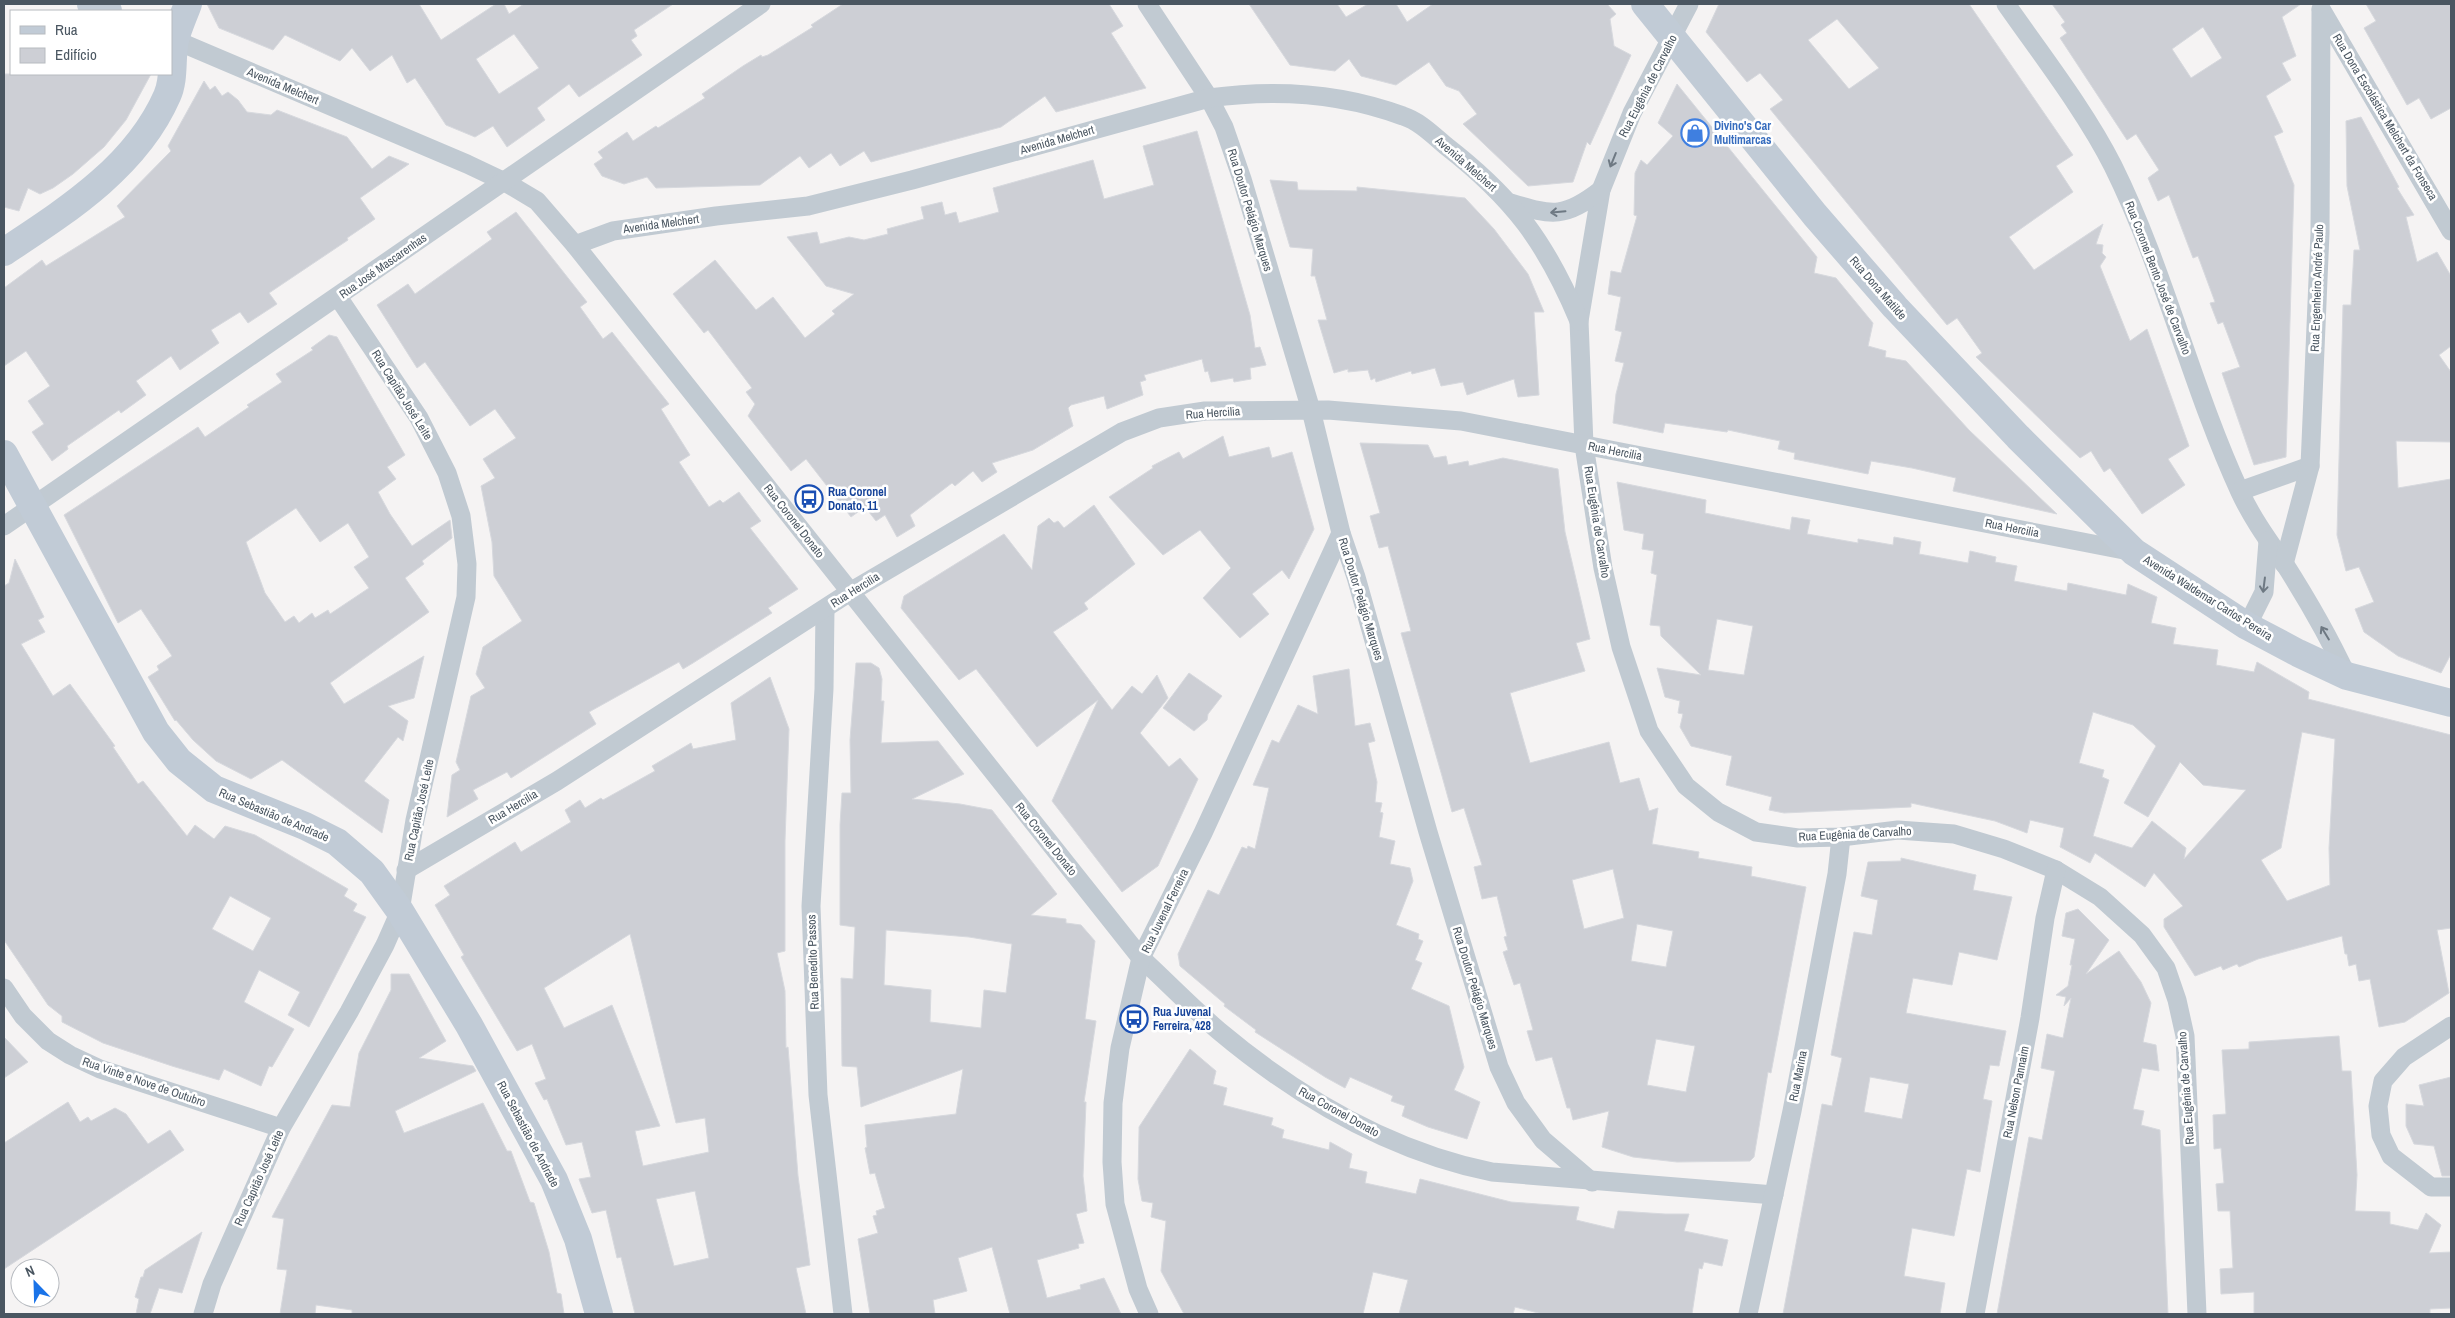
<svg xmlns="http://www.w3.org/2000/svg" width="2455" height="1318" viewBox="0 0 2455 1318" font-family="'Archivo Narrow',sans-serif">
<rect width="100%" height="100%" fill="#f5f3f3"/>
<g fill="#cdcfd5" stroke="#d7d9de" fill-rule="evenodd">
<path d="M207,4h212l22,36 55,-36h8l5,10 15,-10h149l-39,26 3,6 -6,4 11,15 -63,42 -10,-13 -32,24 8,12 -38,27 -14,-21 -18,11 -29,-12 -31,-47 -8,5 -15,-28 -22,16 -18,-23 -12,13 -55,-26 -12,15 -54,-22zM514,34l25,34 -40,26 -23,-35z"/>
<polygon points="843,4 1109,4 1123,26 1111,33 1146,88 1056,112 1045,96 1001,127 871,162 864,151 840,166 831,153 809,168 800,156 760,185 656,188 647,177 624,184 602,176 594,164 603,158 598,152 627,132 633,141 656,126 658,128 705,98 702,94 743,66 761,55 762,57 768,55 813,27 811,25"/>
<polygon points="1249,4 1337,4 1346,17 1368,4 1396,4 1407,22 1433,4 1607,4 1616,14 1610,19 1614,46 1631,55 1590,145 1587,142 1573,182 1528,186 1463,124 1477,114 1459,91 1446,86 1429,62 1396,85 1361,76 1349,59 1335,71 1290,65"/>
<path d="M1719,4h250l104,151 -17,11 17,26 -64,45 25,33 69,-46 -7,20 7,1 -1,8 4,4 -6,9 30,75 17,-12 42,117 -21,13 17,26 -43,29 -32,-46 -6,4 -13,-21 -11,7 -104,-101 6,-4 -25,-35 -10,7 -177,-216 13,-9 -23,-27 -13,9 -41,-50zM1837,19l42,49 -30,21 -41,-49z"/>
<path d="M2052,4h249l-19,13 14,39 -14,7 9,17 -25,16 17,36 -9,4 20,49 -8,272 -32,8 -32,-92 18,-6 -17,-45 -5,2 -8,-21 5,-1 -17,-46 -5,2 -24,-63 -11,6 -10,-23 11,-8 -23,-36 -9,6 -67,-102 7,-5 -6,-8 4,-3zM2203,27l19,31 -31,20 -19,-29z"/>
<polygon points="2366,4 2451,4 2451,108 2431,119 2419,98 2407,105 2364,28 2376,21"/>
<polygon points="4,74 151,74 126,120 104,147 73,174 53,188 40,194 28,188 19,211 4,207"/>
<polygon points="204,81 210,90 215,86 222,96 228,92 238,100 247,112 271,115 277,110 347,137 372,169 389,156 409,164 360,198 375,219 347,238 348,240 269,293 277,304 248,323 240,312 211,330 219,343 180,370 171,356 136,381 146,395 121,413 119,410 67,446 68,449 52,461 32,432 44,424 28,401 50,386 26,351 4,366 4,288 42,260 46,266 125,217 117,206 171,151 168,146"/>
<polygon points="1677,84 1817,257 1814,273 1836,278 1873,323 1868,346 1886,351 1885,357 1906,361 1969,430 2057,514 1953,491 1956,478 1912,468 1871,461 1868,474 1794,459 1795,453 1778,449 1780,441 1728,430 1727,432 1665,423 1663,433 1613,423 1616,394 1624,363 1615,361 1622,332 1615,330 1621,297 1608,294 1611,271 1621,273 1637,216 1634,215 1635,173 1641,160 1647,165 1673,136 1658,123"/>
<polygon points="2361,117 2399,187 2397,188 2414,215 2406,217 2417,262 2437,252 2451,276 2451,346 2439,355 2451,372 2451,442 2396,441 2398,488 2451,479 2451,654 2441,673 2398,656 2364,632 2355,609 2374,602 2359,567 2346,571 2337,535 2343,305 2351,305 2354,250 2360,250 2347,186 2346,121"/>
<polygon points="1197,131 1250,315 1255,348 1260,347 1266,365 1250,368 1251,379 1234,382 1233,378 1211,382 1208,371 1205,372 1202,359 1144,375 1146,380 1140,382 1143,395 1107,409 1104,396 1071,405 1068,408 1073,426 1033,450 992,463 997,472 982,482 973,471 955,486 952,483 910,515 915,526 897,537 885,515 876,521 865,507 851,517 806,459 791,471 748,416 755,404 746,392 752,388 708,330 704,333 673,294 715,260 756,310 773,297 805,338 835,314 832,311 854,294 826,286 787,237 817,232 820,244 849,237 864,240 888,234 887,229 924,219 921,207 942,202 945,215 956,212 959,223 999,212 993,188 1093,160 1104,199 1154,185 1143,146"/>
<polygon points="1270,180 1297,182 1298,190 1357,191 1357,187 1465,198 1494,229 1528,274 1544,312 1534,312 1539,395 1518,397 1514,379 1467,395 1463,382 1441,386 1435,368 1412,374 1411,371 1376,382 1375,378 1371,380 1368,370 1348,372 1348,369 1334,373 1318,320 1327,320 1315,276 1311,276 1313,249 1290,247"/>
<polygon points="516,212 587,302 580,307 603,339 612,332 669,404 661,409 690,455 679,462 709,507 720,500 723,503 739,492 761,521 750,528 798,589 768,608 772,613 693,663 683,669 679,662 589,712 596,724 511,778 507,772 473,790 478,799 447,817 452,775 460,770 456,762 471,696 485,688 476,674 483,647 522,621 494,576 492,542 481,486 495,478 483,459 516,438 495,409 470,426 425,362 417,368 377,305 408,284 415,294 492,239 487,232"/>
<path d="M329,335l8,2 68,118 -18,12 9,12 -18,13 12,22 22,32 38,-26 2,18 -30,23 2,3 -19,14 24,34 -99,71 14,21 80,-48 -10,42 -26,8 20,15 -5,20 -5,-4 -34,44 25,19 -7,33 -100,-73 -31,19 -35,-18 -23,-21 -17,-20 -1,1 -27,-44 11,-7 -2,-4 15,-10 -31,-47 -23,14 -54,-108 134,-88 7,10 44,-30 -2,-2 35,-23 -6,-8 37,-24 -2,-2zM296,508l24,34 28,-19 21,34 -15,10 15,21 -39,26 -2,-4 -13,8 -3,-5 -13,10 -5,-7 -9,6 -20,-29 -19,-51z"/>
<polygon points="1223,436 1229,457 1269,447 1272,458 1292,452 1314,529 1289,579 1282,570 1252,594 1269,614 1240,638 1203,598 1231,568 1200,530 1163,555 1109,497 1153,468 1152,466 1179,452 1183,459"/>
<path d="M1360,443l68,2 6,13 12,-2 2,9 20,-4 1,5 34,-8 55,11 7,63 25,107 -14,4 9,28 -75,22 20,70 79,-21 11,41 19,-5 10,33 9,-3 -6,36 47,8 -1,6 54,9 -1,9 55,11 -35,186 -3,-1 -14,85 -4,4 -73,1 -44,-5 -31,-10 7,-36 -36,9 -3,-12h-3l-15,-51 -16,4 -9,-30 6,-1 -13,-47 -6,2 -11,-33 5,-2 -4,-13 3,-1 -10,-40 -15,3 -8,-32 8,-2 -18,-57 -12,4 -10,-36 -41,-143 10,-2 -23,-85 -9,2 -9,-32 10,-3zM1613,869l11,49 -40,11 -12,-49zM1637,924l36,7 -7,36 -35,-6zM1656,1039l39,7 -9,46 -39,-7z"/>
<path d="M1617,482l89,18 -1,13 85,17 2,-13 18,3 -3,14 51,9v-4l35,6 1,-8 27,5 -2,12 49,9 2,-12 26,6 -1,5 22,4 -3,15 53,10 1,-8 58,12 2,-11 29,13 -6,26 25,5 -3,16 45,6 -2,15 38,7 3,-10 52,30 -1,7 143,36v193l-14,2 12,63 -44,29 -26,5 -9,-48 -11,2 -3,-17 -7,2 -2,-12h-2l-3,-18 -84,23 -19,8 -2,-3 -14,6 -2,-4 -26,10 -31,-49v-8l19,-13 -29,-33 -9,14 -50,-34 -5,10 -30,-16 4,-19 -34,-8 -3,13 -32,-12 -84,-18v4l-127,6 -15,-3 3,-13 -46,-12 6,-29 -41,-10 -11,-19 3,-13 -5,-1 2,-12 -15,-4 -8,-29 44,7 -40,-39 -1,-10 -10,-1 7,-50 -6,-2 3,-22 -12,-2 2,-15 -20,-4zM1717,619l36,7 -9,49 -36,-5zM2093,712l40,13 23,21 -32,57 24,14 32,-55 23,23 43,5 -62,69 2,-11 -34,-27 -20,27 -39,-12 16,-56 -7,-3 2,-7 -25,-7zM2302,732l33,7 -6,109 1,37 -43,16 -26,-41 20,-12z"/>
<polygon points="1094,505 1135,564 1084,603 1088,609 1053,632 1112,710 1132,686 1142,694 1157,675 1168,698 1140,733 1169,767 1180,758 1198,779 1158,866 1122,892 1052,801 1098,700 1037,747 976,669 959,680 901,608 904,596 1004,534 1032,570 1038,526 1049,518 1054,523 1058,521 1064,528"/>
<path d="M15,559l29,58 -6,3 7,12 -24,12 32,52 17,-12 45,62 -2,1 25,37 5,-3 44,55 8,-11 19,14 11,-13 30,9 93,54 -4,7 13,8 -4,7 13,6 -57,110 -21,-12 12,-23 -41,-22 -15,32 50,27 -22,38 -3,-1 -8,20 -37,-17 -5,11 -47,-14 -69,-23 -41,-21v-6l-14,-11 -44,-65v-354l5,-3zM230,896l41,22 -18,33 -41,-22z"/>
<path d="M856,663h15l8,5 3,11 -1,22h3l-3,42 57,-2 26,33 -52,25 48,5 32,6 65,84 -26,21 35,4v4l15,2 14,16 -10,78 11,2 -12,81h2l-3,74 4,35 -11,3 8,29 -6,1 1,4 -42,12 10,38 34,-9 -1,-4 24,-7 17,36h-111l-18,-67 -34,11 9,33 -34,9 2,14h-65l-12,-75 20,-6 -5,-17 4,-1 -1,-4 9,-3 -10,-35 -5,1 -5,-26 2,-1 -2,-22 91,-11 7,-45 -102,38 -4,-40 -15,-1 -1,-88 12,1 2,-52 -15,-2v-100l2,-32h9l-1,-53zM886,930l83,7 43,7 -6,49 -22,-3 -3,38 -51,-6 1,-32 -47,-5z"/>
<polygon points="1349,669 1355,726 1370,723 1375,741 1368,743 1377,782 1375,802 1382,803 1380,812 1383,813 1379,837 1395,841 1390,864 1410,868 1413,881 1396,925 1419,934 1418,939 1423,941 1415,960 1422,963 1411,989 1449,1006 1464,1067 1454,1090 1480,1102 1467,1139 1428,1127 1402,1116 1405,1106 1391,1101 1393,1096 1350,1077 1345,1088 1325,1077 1255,1032 1256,1030 1224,1006 1225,1004 1180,966 1178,954 1208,890 1219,895 1242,847 1247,849 1248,846 1255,849 1269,788 1253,785 1272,740 1279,743 1298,705 1318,714 1313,676"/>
<polygon points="1189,673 1222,696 1208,714 1207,720 1194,731 1163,708"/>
<path d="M770,677l19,52 -4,112v110l-8,2 8,38 1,57 2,-1 10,129 12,89 -14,3 10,46h-171l-14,-57 -4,1 -11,-48 -14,3 -13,-34 12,-2 -9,-35 -16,3 -19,-46 -3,1 -9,-17 11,-4 -14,-35 -15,7 -56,-94 3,-2 -29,-50 15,-10 -6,-9 55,-34 16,-10 6,10 50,-30 -6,-12 15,-10 5,8 16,-10 2,2 52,-29 -3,-5 39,-23 2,6 43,-9 -5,-37zM630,934l46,189 29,-5 4,34 -66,14 -8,-35 25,-5 -48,-121 -48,23 -20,-40zM695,1191l14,67 -35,8 -18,-67z"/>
<path d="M1901,858l75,17 -3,15 39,7 -15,63 -38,-8 -7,33 -39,-7 -7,35 100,18 -7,35 -9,-1 -7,34 9,2 -12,71 -13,-3 -13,67 -42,-8 -8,48 41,7 -5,31h-157l39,-210 10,2 10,-48 -11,-3 23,-123 18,3 6,-35 -17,-4 7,-34 33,-1zM1870,1077l39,7 -7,35 -38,-7z"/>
<polygon points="2078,909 2109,940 2086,974 2119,951 2141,982 2151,1003 2143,1042 2156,1045 2159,1071 2142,1068 2133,1109 2144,1111 2141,1125 2160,1130 2168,1314 1997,1314 2029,1137 2042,1140 2055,1071 2041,1068 2047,1034 2063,1038 2071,998 2064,1006 2066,997 2056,995 2068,986 2072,965 2070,965 2075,939 2062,936 2066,913"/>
<polygon points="391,974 409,974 446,1041 419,1058 473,1066 476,1071 395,1111 404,1133 483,1103 507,1151 511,1151 530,1202 534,1203 549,1252 557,1293 561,1294 564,1314 352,1314 352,1310 316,1305 315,1314 280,1314 287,1270 277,1269 284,1219 272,1217 332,1105 350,1107 359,1053 391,990"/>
<polygon points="2339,1036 2342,1071 2351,1071 2357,1175 2355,1211 2390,1212 2390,1224 2418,1230 2426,1213 2441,1225 2429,1253 2451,1252 2451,1308 2430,1309 2430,1314 2254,1314 2254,1292 2221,1294 2220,1269 2233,1268 2230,1211 2218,1211 2216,1184 2224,1183 2221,1148 2214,1149 2213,1115 2226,1114 2222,1050 2249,1049 2249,1042"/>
<polygon points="4,1037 28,1062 4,1078"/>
<polygon points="1190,1049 1216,1071 1213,1084 1227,1088 1223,1105 1273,1118 1271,1125 1284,1130 1282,1138 1329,1150 1330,1142 1352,1154 1349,1168 1367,1172 1365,1183 1416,1194 1420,1179 1511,1202 1579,1207 1576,1220 1614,1229 1618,1211 1665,1214 1689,1214 1684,1231 1728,1240 1722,1266 1704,1262 1702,1269 1699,1268 1692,1314 1542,1314 1515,1307 1513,1314 1399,1314 1408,1280 1373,1272 1363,1314 1184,1314 1161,1271 1166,1221 1151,1217 1153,1203 1142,1201 1138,1179 1139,1131 1139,1127"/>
<polygon points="2451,1077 2451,1176 2442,1176 2434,1146 2414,1144 2406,1126 2406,1104 2424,1106 2419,1085"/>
<polygon points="68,1102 80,1122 88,1117 91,1121 115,1108 126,1114 148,1144 170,1130 184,1150 4,1269 4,1143"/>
<polygon points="202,1232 182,1293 159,1288 150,1314 136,1314 139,1299 135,1297 141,1277 143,1277 145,1270"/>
</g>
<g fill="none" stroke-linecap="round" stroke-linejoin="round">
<g stroke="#c1cad2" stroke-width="19">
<polyline points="1147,4 1209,98 1224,127 1242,179 1311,410 1341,533 1356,577 1428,832 1499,1067 1516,1103 1543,1140 1592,1182"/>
<polyline points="1689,4 1632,113 1601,190 1579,321 1584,445 1603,568 1621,647 1649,731 1686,786 1718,812 1756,832 1798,838 1841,837 1898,830 1954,834 2004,849 2056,870 2100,897 2142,935 2166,968 2177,1000 2185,1036 2197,1314"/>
<path d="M2006,4c35,50 80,108 107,162 52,105 78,220 127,326 12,26 28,48 44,71 23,36 45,74 63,113"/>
<polyline points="2321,9 2451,231"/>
<path d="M175,40l292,124 38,18 32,19 38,44 566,713c26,24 51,50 78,73 80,67 170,120 273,141l282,23"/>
<path d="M1511,203c42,13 54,15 90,-13"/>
<path d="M575,245l38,-14 103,-15 92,-10 104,-26 297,-82c65,-9 132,-5 194,18 16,5 30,19 43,30 67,52 100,96 133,175"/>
<polyline points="2240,491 2310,466"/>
<polyline points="4,526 761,4"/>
<polyline points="2284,564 2310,466 2320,233 2321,10"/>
<polyline points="825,609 824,689 811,906 818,1095 843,1314"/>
<polyline points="2247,626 2264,592 2268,541"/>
<polyline points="406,870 557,781 850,592 1122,432 1159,418 1205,411 1328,410 1461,421 2134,552"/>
<polyline points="4,988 23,1016 48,1041 70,1055 100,1069 281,1128"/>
<polyline points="2451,1026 2404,1057 2383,1081 2378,1106 2381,1135 2391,1156 2431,1187 2451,1187"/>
<polyline points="203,1314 212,1284 281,1128 349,1012 385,945 400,911 415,820 466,597 467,564 461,516 447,473 419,418 338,297"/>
<polyline points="1149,1314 1138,1289 1115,1204 1112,1162 1113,1103 1120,1048 1141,958 1203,833 1341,533"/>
<polyline points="1748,1314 1792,1111 1837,874 1841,837"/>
<polyline points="1975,1314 2030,1018 2045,918 2056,870"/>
</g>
<g stroke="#c1cbd6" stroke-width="28">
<polyline points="91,4 108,11"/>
<polyline points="1645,4 1815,215 1895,307 2018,437 2134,552 2247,626 2298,653 2347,676 2451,703"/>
<path d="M4,252c62,-41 132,-85 163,-156 8,-17 4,-38 8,-56 3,-12 9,-25 13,-36"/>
<polyline points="4,454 156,732 179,761 214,789 305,826 337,842 372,872 400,911 469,1025 554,1180 578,1239 599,1314"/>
</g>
</g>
<defs><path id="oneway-shaft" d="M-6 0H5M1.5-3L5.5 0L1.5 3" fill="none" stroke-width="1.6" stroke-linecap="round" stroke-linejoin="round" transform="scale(1.25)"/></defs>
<g stroke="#6e7983">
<use href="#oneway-shaft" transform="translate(1613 160) rotate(112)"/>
<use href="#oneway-shaft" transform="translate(1558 212) rotate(175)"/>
<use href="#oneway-shaft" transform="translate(2264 585) rotate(97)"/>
<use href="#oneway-shaft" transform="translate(2325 633) rotate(-121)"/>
</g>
<defs>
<g id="shop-ring" transform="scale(1.4375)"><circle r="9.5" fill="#fff" stroke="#3f7fe0" stroke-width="1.5"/><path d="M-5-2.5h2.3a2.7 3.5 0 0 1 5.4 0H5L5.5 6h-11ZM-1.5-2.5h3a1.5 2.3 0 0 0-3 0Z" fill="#3f7fe0"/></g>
<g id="bus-ring" transform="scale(1.4375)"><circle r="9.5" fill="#fff" stroke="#1a4fb4" stroke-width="1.5"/><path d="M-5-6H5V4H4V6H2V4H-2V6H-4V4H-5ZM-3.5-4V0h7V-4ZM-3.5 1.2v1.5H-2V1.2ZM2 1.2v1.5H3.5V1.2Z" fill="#1a4fb4"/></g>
</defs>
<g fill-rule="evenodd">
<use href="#shop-ring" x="1695" y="133"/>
<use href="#bus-ring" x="809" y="499"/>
<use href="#bus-ring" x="1134" y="1019"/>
</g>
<g text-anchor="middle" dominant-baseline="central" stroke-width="5" stroke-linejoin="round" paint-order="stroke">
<g font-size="12" fill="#4a5661" stroke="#fff">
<text transform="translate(283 86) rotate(23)">Avenida Melchert</text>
<text transform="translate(1648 86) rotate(-63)">Rua Eugênia de Carvalho</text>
<text transform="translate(2385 117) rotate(59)">Rua Dona Escolástica Melchert da Fonseca</text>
<text transform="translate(1057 140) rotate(-16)">Avenida Melchert</text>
<text transform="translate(1466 164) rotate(41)">Avenida Melchert</text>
<text transform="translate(1250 210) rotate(73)">Rua Doutor Pelágio Marques</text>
<text transform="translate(661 224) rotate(-8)">Avenida Melchert</text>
<text transform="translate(383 266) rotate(-35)">Rua José Mascarenhas</text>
<text transform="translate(2158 278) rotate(69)">Rua Coronel Bento José de Carvalho</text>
<text transform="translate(1878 288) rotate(49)">Rua Dona Matilde</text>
<text transform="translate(2317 288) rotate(-88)">Rua Engenheiro André Paulo</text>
<text transform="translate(402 395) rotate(58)">Rua Capitão José Leite</text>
<text transform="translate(1213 413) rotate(-4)">Rua Hercilia</text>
<text transform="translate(1615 451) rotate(11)">Rua Hercilia</text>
<text transform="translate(794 521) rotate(52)">Rua Coronel Donato</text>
<text transform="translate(1597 522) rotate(81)">Rua Eugênia de Carvalho</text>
<text transform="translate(2012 528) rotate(11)">Rua Hercilia</text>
<text transform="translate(855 590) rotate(-32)">Rua Hercilia</text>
<text transform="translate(2208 598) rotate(32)">Avenida Waldemar Carlos Pereira</text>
<text transform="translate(1361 599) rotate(73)">Rua Doutor Pelágio Marques</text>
<text transform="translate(513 807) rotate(-31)">Rua Hercilia</text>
<text transform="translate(419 810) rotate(-78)">Rua Capitão José Leite</text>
<text transform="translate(274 815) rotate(23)">Rua Sebastião de Andrade</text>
<text transform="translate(1855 834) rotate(-3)">Rua Eugênia de Carvalho</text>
<text transform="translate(1046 839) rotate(51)">Rua Coronel Donato</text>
<text transform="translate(1165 911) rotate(-64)">Rua Juvenal Ferreira</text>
<text transform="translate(813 962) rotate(-92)">Rua Benedito Passos</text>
<text transform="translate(1475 988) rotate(73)">Rua Doutor Pelágio Marques</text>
<text transform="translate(1798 1076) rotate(-79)">Rua Marina</text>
<text transform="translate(144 1082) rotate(19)">Rua Vinte e Nove de Outubro</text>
<text transform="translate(2186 1088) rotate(-94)">Rua Eugênia de Carvalho</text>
<text transform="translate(2016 1092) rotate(-79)">Rua Nelson Pannaim</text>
<text transform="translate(1339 1112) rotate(29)">Rua Coronel Donato</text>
<text transform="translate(528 1134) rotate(62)">Rua Sebastião de Andrade</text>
<text transform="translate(259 1178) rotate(-66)">Rua Capitão José Leite</text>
</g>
<g font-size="12" font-weight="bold" fill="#366cbe" stroke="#fff" text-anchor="start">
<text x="1714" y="126">Divino's Car<tspan x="1714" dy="14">Multimarcas</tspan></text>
</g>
<g font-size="12" font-weight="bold" fill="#164399" stroke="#fff" text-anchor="start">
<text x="828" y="492">Rua Coronel<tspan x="828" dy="14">Donato, 11</tspan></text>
<text x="1153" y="1012">Rua Juvenal<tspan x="1153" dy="14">Ferreira, 428</tspan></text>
</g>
</g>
<rect width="2455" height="1318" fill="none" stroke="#4a5661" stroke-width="10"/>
<rect x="10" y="10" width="162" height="65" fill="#ffffff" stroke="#b7bbc0"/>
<rect x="20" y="26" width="25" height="8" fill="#c1cbd6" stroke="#b7bbc0"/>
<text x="55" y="35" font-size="15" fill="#4a5661">Rua</text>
<rect x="20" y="48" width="25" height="15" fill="#cdcfd5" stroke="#b7bbc0"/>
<text x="55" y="60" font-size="15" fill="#4a5661">Edifício</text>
<g transform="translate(35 1283) rotate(337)"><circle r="24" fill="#ffffff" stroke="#b7bbc0"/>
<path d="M0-4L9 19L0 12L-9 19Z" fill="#1a73e8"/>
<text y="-8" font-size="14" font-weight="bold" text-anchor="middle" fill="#4a5661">N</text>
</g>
</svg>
